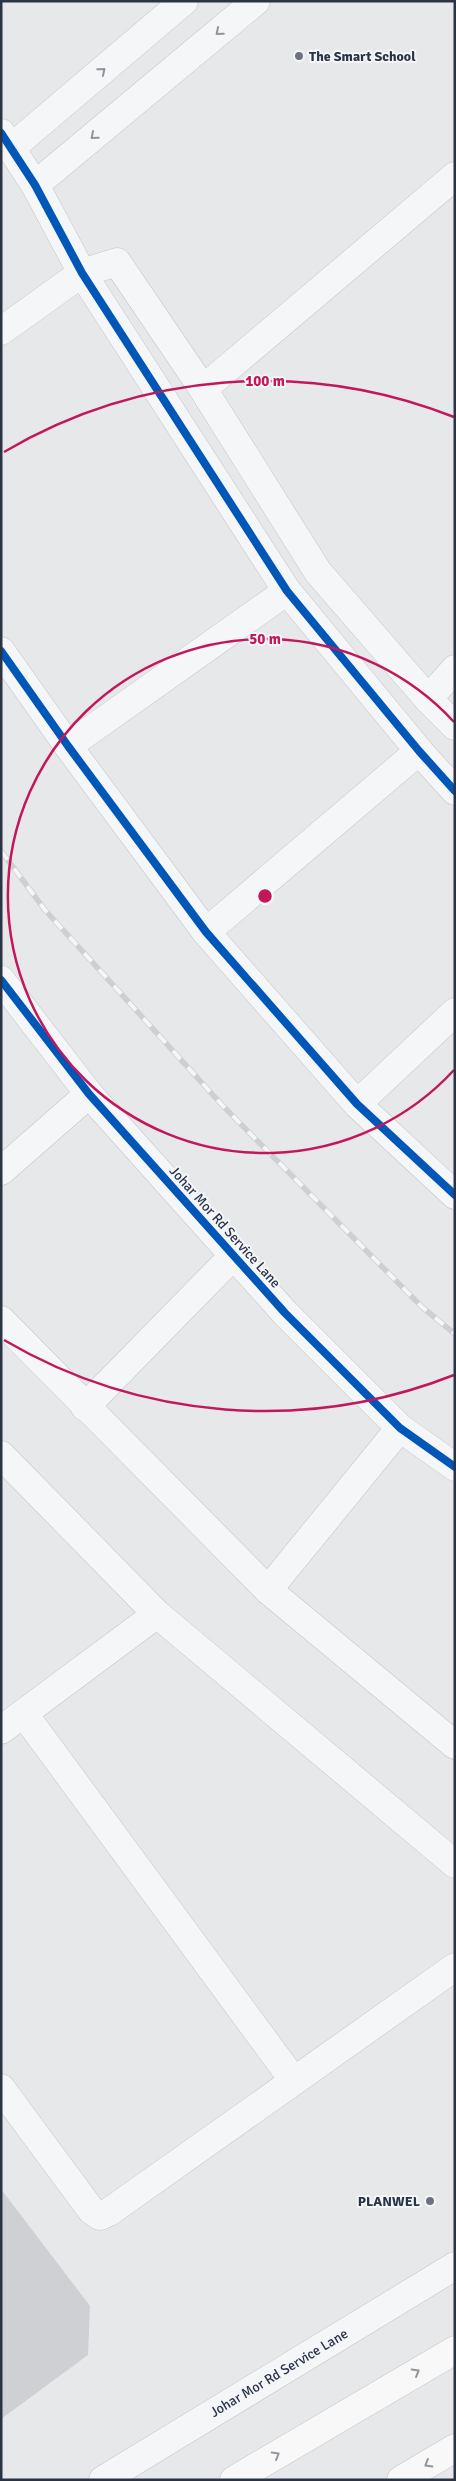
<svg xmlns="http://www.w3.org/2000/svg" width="456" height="2481" viewBox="0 0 456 2481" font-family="Signika,sans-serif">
<rect width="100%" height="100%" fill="#e6e8ea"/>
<polygon fill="#ced0d3" points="1,2189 90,2306 88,2355 1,2419"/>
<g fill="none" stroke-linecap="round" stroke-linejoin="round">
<g stroke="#c4c6c8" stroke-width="29">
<g id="minor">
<polyline points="1,133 35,185 82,273 287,591 419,751 455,791"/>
<polyline points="11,148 184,1"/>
<polyline points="35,185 256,1"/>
<polyline points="1,331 82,273 117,262 203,389 318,572 428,699 455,726"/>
<polyline points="203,389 455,176"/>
<polyline points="1,651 68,746 206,932 357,1104 455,1195"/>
<polyline points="428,699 455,669"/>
<polyline points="68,746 287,591"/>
<polyline points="206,932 419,751"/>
<polyline points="1,980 89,1094 285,1313 400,1428 455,1467"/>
<polyline points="357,1104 455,1012"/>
<polyline points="1,1171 89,1094"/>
<polyline points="1,1320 268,1590 455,1745"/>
<polyline points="85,1407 234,1255"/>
<polyline points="1,1455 157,1614 455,1864"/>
<polyline points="268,1590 400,1428"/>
<polyline points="24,1714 294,2081"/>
<polyline points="1,1730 157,1614"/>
<polyline points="1,2088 91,2210 100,2216 109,2212 455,1967"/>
<polyline points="103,2480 455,2266"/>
</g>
</g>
<g stroke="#c2c5c8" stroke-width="29">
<g id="major">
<polyline points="234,2480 455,2350"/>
<polyline points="401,2480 455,2448"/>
</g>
</g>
<use href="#minor" stroke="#f5f6f7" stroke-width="28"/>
<use href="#major" stroke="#f8f8f8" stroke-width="28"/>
<g stroke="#cecfd2" stroke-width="5.5">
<polyline id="rail" points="1,851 45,910 223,1106 422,1307 455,1334"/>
</g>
<use href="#rail" stroke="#f4f6f9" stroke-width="4" stroke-dasharray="11" stroke-linecap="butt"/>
<g stroke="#f4f6f9" stroke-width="11">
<g id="cycleway">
<polyline points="1,133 35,185 82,273 287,591 419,751 455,791"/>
<polyline points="1,651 68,746 206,932 357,1104 455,1195"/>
<polyline points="1,980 89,1094 285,1313 400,1428 455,1467"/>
</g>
</g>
<use href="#cycleway" stroke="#0057b8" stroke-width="8"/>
</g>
<defs><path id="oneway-chevron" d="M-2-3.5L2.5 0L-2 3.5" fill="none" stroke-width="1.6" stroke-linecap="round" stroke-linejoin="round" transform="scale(1.25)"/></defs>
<g stroke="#90959e">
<use href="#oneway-chevron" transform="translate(219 32) rotate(140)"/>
<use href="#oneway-chevron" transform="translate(102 71) rotate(-40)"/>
<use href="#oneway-chevron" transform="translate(94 136) rotate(140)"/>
</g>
<g stroke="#92969e">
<use href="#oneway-chevron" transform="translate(416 2372) rotate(-30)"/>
<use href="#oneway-chevron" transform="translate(276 2455) rotate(-30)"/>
<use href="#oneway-chevron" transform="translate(428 2464) rotate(149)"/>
</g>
<g fill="none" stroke="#c2185b" stroke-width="2.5">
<path d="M454 1070A257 257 0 1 1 454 722"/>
<path d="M454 1375A515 515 0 0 1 4 1340M4 452A515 515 0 0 1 454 417"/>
</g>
<g fill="#6c737f" stroke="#f4f6f9" stroke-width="2">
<circle cx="299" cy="56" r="5"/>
<circle cx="430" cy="2201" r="5"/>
</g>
<g text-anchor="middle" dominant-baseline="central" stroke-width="4" stroke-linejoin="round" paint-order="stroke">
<g font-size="14" font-weight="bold" fill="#2b3445" stroke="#f4f6f9" text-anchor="start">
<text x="309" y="56">The Smart School</text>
<text x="420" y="2201" text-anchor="end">PLANWEL</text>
</g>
<g font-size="14" fill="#2b3445" stroke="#f4f6f9">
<text transform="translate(225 1227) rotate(48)">Johar Mor Rd Service Lane</text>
<text transform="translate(279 2373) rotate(-31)">Johar Mor Rd Service Lane</text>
</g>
</g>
<circle cx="265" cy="896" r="8" fill="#c2185b" stroke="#f4f6f9" stroke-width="2.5"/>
<g font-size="15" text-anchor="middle" font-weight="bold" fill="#c2185b" stroke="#f4f6f9" stroke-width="4" stroke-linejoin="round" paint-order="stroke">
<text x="265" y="386">100 m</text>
<text x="265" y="644">50 m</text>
</g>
<rect width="456" height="2481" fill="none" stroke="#2b3445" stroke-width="5"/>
</svg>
